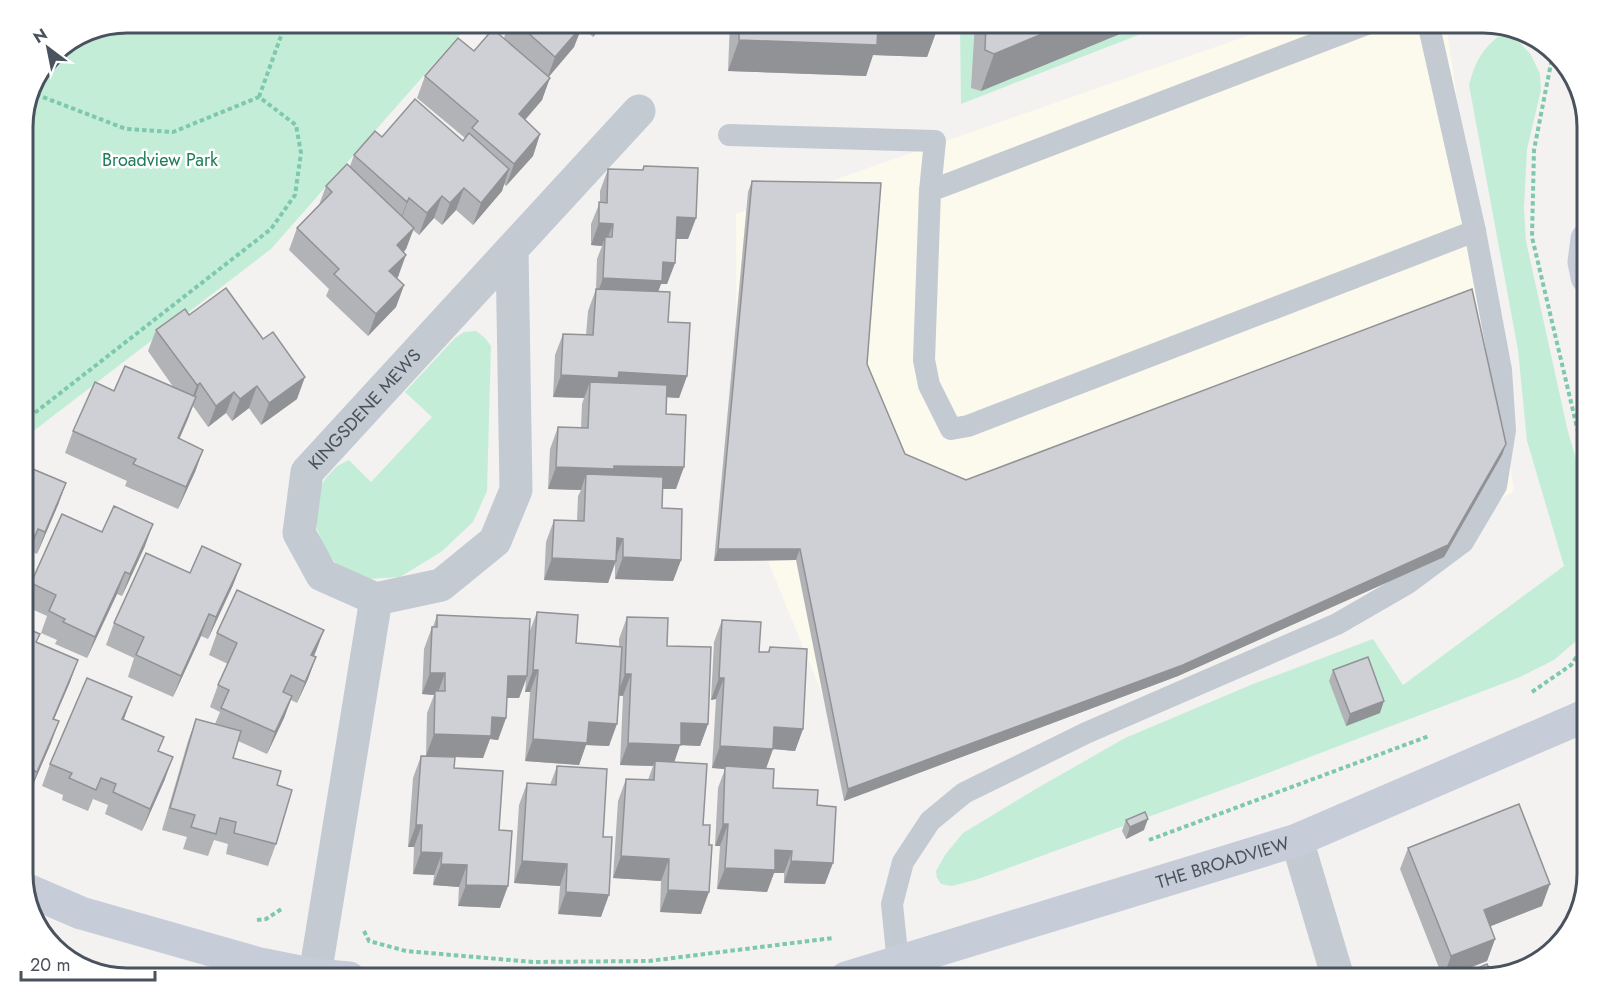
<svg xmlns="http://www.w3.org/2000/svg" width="1610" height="1001" viewBox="0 0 1610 1001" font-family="Jost,sans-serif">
<rect width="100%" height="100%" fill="#f3f2f1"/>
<polygon fill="#fcf9ed" points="1284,23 1446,23 1514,491 1341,603 858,782 737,485 736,214"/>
<g fill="#c4edd8">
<polygon points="127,23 470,23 271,249 23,439 23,120 53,53 87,30"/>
<polygon points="960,23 1143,23 1146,32 961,104"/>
<path d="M1499,36l11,1 10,6 11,12 9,19 1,16 -14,59 -3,59 2,33 42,191 19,64v126l-11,19 -22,19 -34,17 -268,102 -274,100 -26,7 -11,-2 -4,-6 -1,-7 9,-16 18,-22 71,-43 91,-52 128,-54 120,-45 30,46 161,-119 -37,-125 -9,-91 -49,-265c6,-22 12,-35 30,-49z"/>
<polygon points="476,331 485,338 491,346 487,491 473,522 441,552 400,577 368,579 337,565 325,549 317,529 314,511 317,493 326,478 337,466 349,460 371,482 432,417 405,392 455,338 464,332"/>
</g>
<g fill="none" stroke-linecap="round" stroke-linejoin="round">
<g stroke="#7ec9ad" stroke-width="4" stroke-dasharray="4.5 3" stroke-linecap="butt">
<polyline points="1553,53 1534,150 1532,237 1587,470"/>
<polyline points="259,97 286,22"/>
<polyline points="23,422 271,229 295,195 301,153 296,125 259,97 173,132 126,129 35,94"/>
<polyline points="1532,692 1571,665 1587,641"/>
<polyline points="1149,840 1429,736"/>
<polyline points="257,920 266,919 283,908"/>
<polyline points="364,931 369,941 406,951 533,962 649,961 833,938"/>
</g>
<g stroke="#c3cad2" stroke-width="22">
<polyline points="1372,22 930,191 924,360 929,385 951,429 968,426 1475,231 1428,22"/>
<polyline points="729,135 935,141 930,191"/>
<polyline points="898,963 892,904 903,862 930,821 964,793 1086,733 1337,624 1408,583 1463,542 1496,486 1505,430 1501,370 1475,231"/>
</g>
<g stroke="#c3cad2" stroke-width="33">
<path id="s1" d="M512,249l4,241 -21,51 -54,44 -65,14 -54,-24 -23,-42 8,-61 205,-223 127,-138"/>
<polyline points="1297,840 1338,978"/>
<polyline points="315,975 376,599"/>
</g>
<g stroke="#c6ccd8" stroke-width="33">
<polyline points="1587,239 1584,262 1587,277"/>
<polyline points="25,889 81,913 260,964 315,975 349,978"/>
<path id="s2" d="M846,978l451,-138 290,-125"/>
</g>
</g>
<g fill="#b2b3b7">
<polygon points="509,22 605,22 593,37 582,27 574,47 548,77 542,100 525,120 540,134 533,156 506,186 504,184 502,191 473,225 456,210 442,225 434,218 419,235 413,230 406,249 404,252 398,277 396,278 404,285 396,307 368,336 326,296 329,289 289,250 297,228 319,205 326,186 350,166 354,155 382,137 463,141 465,138 417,98 425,76 474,51 504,38"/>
<polygon points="730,22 939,22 938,27 927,57 873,55 866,76 728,71"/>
<polygon points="975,22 1149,22 981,91 971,88"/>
<polygon points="644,166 696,218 688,239 676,239 675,263 667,284 661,284 658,292 687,376 679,398 667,397 666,414 676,489 662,489 662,508 681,560 673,581 615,579 615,561 608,583 544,580 546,542 554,520 577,521 578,496 581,490 548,489 550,449 558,427 581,428 582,404 584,398 553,397 555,355 563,334 586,335 588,311 596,289 597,259 602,246 591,245 591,224 600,202 600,191 608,169 642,170"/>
<polygon points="752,181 867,364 905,454 966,480 1506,444 1502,455 1444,557 1178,676 844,801 796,560 714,561 748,192"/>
<polygon points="189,315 297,399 261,425 249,408 232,421 226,413 208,427 193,406 179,439 203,450 195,472 178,509 125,486 127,481 65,453 73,431 114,391 174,388 148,351 156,330"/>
<polygon points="23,478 66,483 58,505 37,554 30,551 23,568"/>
<polygon points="102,532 145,546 122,596 117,594 87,658 55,644 57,640 41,633 47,616 23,605 31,583"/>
<polygon points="241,564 233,585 208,639 201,636 173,697 128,677 134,658 106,645 114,623 190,573"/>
<polygon points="537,612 576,643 619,646 619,639 627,617 667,646 708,724 700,746 680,745 674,762 703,825 701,914 660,912 661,881 613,878 618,801 626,779 648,780 653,766 620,765 623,696 619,696 609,746 586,745 579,765 525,761 530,692 525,692 526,680 519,698 507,698 506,718 498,740 490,739 483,758 426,756 427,713 434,695 422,694 424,649 432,627 433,627 437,615 529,633"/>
<polygon points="722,620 759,652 768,652 770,647 803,729 795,751 773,749 766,769 773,788 817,805 825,884 784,883 784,873 774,873 767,892 717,889 720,846 715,846 718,788 725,769 712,768 716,699 711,700 714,642"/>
<polygon points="23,627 70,682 54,719 51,743 29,794 23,792"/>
<polygon points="324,630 314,656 316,657 308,679 297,703 291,700 284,718 267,754 238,741 233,758 277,785 276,844 268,866 226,854 228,844 214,840 208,856 183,849 187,837 162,830 188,741 196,719 215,724 220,712 210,707 218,685 228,664 209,655 217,633"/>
<polygon points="1333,670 1380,713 1346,726 1329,681"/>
<polygon points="124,720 159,751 165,779 142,831 105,814 108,805 93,799 88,811 62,800 63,795 42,786 50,764"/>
<polygon points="421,756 454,768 499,830 500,908 458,906 459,887 433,885 434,875 413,874 414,847 408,847 413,778"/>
<polygon points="557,766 603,837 601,917 558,914 560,886 514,883 519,805 527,783 550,785"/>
<polygon points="1126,820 1144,830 1126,839 1122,831"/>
<polygon points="1408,848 1542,906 1490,926 1495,939 1487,961 1443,978 1400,869"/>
</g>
<g fill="#919295">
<polygon points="598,22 605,22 593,37"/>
<polygon points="1071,22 1149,22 981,91 994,54"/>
<polygon points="878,24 938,27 927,57 873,55 866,76 728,71 739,40"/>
<polygon points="582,26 574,47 547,79 555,57"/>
<polygon points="550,78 542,100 511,136 519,114"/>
<polygon points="540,134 533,156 506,186 514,164"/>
<polygon points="509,169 502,191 473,225 481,203"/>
<polygon points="464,188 456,210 442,225 450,203"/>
<polygon points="442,196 434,218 419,235 427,213"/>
<polygon points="409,198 401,220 399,223 407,202"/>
<polygon points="677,217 696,218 688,239 669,239"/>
<polygon points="599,223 613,224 605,246 605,237 602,246 591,245"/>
<polygon points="414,228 406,249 389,267 397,245"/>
<polygon points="406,255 398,277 381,293 389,271"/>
<polygon points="663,262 675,263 667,284 661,284 654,302 595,300 603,278"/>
<polygon points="404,285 396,307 368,336 376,314"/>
<polygon points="619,372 687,376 679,398 612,394 590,382 584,398 553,397 561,375"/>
<polygon points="305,377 297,399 261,425 269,403"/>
<polygon points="200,383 192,405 189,407 197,385"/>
<polygon points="257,386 249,408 232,421 240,399"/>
<polygon points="234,392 226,413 208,427 216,406"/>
<polygon points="196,397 188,419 170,460 178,438"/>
<polygon points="1506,444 1502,455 1444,557 1178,676 844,801 848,789"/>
<polygon points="203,450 195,472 178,509 186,487"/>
<polygon points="614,466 684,467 676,489 608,488 586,474 581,490 548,489 556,467"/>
<polygon points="66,483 58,505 37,554 45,532"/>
<polygon points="153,524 145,546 122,596 130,574"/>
<polygon points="38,529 30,551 23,568 23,564"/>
<polygon points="617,538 623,539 615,560"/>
<polygon points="718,549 800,549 796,560 714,561"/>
<polygon points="623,557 681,560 673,581 615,579"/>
<polygon points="552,558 616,561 608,583 544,580"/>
<polygon points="241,564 233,585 208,639 216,617"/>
<polygon points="125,572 117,594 87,658 95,637"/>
<polygon points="209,614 201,636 173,697 181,676"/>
<polygon points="324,630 316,651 304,677 311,655"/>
<polygon points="316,657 308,679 297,703 305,682"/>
<polygon points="78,660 70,682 45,740 53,719"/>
<polygon points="533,670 538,670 530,692 525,692"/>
<polygon points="430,673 445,673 437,695 435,691 434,695 422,694"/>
<polygon points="625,674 631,674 623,696 617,695"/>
<polygon points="508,676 527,676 519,698 500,698"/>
<polygon points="719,678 724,678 716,699 711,700"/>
<polygon points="292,696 284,718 267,754 275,732"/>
<polygon points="132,697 124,719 114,741 122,719"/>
<polygon points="1384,701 1380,713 1346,726 1350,714"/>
<polygon points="492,717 506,718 498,740 490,739 483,758 426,756 434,734"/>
<polygon points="59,721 51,743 29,794 37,772"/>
<polygon points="589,722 617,724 609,746 586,745 579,765 525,761 533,739"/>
<polygon points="681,723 708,724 700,746 680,745 673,766 655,761 653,766 620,765 628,743"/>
<polygon points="774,727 803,729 795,751 773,749 765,771 725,766 725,769 712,768 720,746"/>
<polygon points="173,757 165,779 142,831 150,809"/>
<polygon points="1148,819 1144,830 1126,839 1130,827"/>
<polygon points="723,824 728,824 720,846 715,846"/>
<polygon points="416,825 422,825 414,847 408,847"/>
<polygon points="775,850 792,851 784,873 774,873 767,892 717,889 725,868"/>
<polygon points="421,852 442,853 434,875 413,874"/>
<polygon points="621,856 669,859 661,881 613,878"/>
<polygon points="522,861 567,864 560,886 514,883"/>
<polygon points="791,861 833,863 825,884 784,883"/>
<polygon points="441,864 467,865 459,887 433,885"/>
<polygon points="1550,884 1542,906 1476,932 1484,910"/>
<polygon points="466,885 508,886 500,908 458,906"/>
<polygon points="668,890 709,892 701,914 660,912"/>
<polygon points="566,892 609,895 601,917 558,914"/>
<polygon points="1495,939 1487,961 1443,978 1451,956"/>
</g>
<g fill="#cfd0d5" stroke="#919295" stroke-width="1.5">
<polygon points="516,22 579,22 582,26 555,57"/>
<polygon points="739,22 939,22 938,27 878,24 877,45 739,40"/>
<polygon points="986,22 1071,22 994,54 985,50"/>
<polygon points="493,29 550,78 519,114 540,134 514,164 472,128 478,121 425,76 458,38 474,51"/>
<polygon points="415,99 463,141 469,133 509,169 481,203 464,188 450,203 442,196 427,213 409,198 407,202 354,155 375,131 382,137"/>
<polygon points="347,164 414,228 397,245 406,255 389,271 404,285 376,314 334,274 339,269 297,228 332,192 326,186"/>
<polygon points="644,166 698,168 696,218 677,217 675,263 663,262 662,281 603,278 605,237 612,237 613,224 599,223 599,202 607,203 608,169 643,170"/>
<polygon points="752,181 881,183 867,364 905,454 966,480 1472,289 1506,444 1448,545 1183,665 848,789 800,549 718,549"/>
<polygon points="226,288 263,339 273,332 305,377 269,403 257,386 240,399 234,392 216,406 200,383 197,385 156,330 185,309 189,315"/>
<polygon points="596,289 670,292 668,322 690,323 687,376 619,372 618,378 561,375 563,334 593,335"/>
<polygon points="125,366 196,397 178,438 203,450 186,487 133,464 136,459 73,431 95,382 114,391"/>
<polygon points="590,382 667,385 666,414 686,415 684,467 614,466 614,469 556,467 558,427 588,428"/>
<polygon points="28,467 66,483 45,532 38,529 23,564 23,478"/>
<polygon points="586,474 663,477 662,508 682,509 681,560 623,557 623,539 617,538 616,561 552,558 554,520 584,521"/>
<polygon points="114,506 153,524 130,574 125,572 95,637 63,622 65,619 49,611 56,595 31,583 62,514 102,532"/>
<polygon points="202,546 241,564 216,617 209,614 181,676 136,655 144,637 114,623 146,553 190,573"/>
<polygon points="237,590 324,630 311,655 316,657 305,682 291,675 283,692 292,696 275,732 221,708 229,690 218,685 237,643 217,633"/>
<polygon points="537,612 578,615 576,643 622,647 617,724 589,722 587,743 533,739 538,670 533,670"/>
<polygon points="437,615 530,619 527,676 508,676 506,718 492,717 491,736 434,734 435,691 445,691 445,673 430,673 432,627 437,627"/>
<polygon points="627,617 668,618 667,646 711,647 708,724 681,723 681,745 628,743 631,674 625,674"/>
<polygon points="722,620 761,622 759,652 769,652 770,647 807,649 803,729 774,727 773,749 720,746 724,678 719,678"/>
<polygon points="23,627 40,634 36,642 78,660 53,719 59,721 37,772 23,766"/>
<polygon points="1368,657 1384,701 1350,714 1333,670"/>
<polygon points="87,678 132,697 122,719 164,737 158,751 173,757 150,809 113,792 116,784 101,778 96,790 69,778 72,773 50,764"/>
<polygon points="196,719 241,731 233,758 281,771 277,785 292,790 276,844 234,833 236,822 220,818 216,834 191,827 195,815 170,808"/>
<polygon points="421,756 455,757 454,768 503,771 499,830 512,831 508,886 466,885 467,865 441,864 442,853 421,852 422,825 416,825"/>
<polygon points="655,761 707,764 703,825 710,825 709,845 712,845 709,892 668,890 669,859 621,856 626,779 654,780"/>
<polygon points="557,766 607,769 603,837 612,837 609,895 566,892 567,864 522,861 527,783 556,785"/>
<polygon points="725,766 774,769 773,788 818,790 817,805 836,807 833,863 791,861 792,851 775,850 775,870 725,868 728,824 723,824"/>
<polygon points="1519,804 1550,884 1484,910 1495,939 1451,956 1408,848"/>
<polygon points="1145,812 1148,819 1130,827 1126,820"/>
<polygon points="1487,964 1493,976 1484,978 1455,978"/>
</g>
<g text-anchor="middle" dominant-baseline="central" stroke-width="5" stroke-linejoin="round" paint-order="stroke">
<g font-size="18" fill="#1e7c58" stroke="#fff">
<text x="160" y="160">Broadview Park</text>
</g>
<g font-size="18" fill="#4a525e" stroke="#fff">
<text stroke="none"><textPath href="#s1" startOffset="686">KINGSDENE MEWS</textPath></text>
<text stroke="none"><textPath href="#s2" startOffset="394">THE BROADVIEW</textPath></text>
</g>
</g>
<path d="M0 0H1610V1001H0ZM127 33H1483A94 94 0 0 1 1577 127V874A94 94 0 0 1 1483 968H127A94 94 0 0 1 33 874V127A94 94 0 0 1 127 33Z" fill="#fff" fill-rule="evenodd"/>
<path fill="none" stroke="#4a525e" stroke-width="3" d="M127 33H1483A94 94 0 0 1 1577 127V874A94 94 0 0 1 1483 968H127A94 94 0 0 1 33 874V127A94 94 0 0 1 127 33Z"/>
<g transform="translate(48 48) rotate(328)" stroke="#ffffff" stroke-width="4.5" paint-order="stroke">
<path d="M0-4.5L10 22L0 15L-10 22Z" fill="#4a525e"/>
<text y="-9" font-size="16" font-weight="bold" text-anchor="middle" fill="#4a525e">N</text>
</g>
<path d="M21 971v9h134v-9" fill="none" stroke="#4a525e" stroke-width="3"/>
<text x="30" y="971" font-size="18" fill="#4a525e" stroke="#ffffff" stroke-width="4.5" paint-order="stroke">20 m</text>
</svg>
